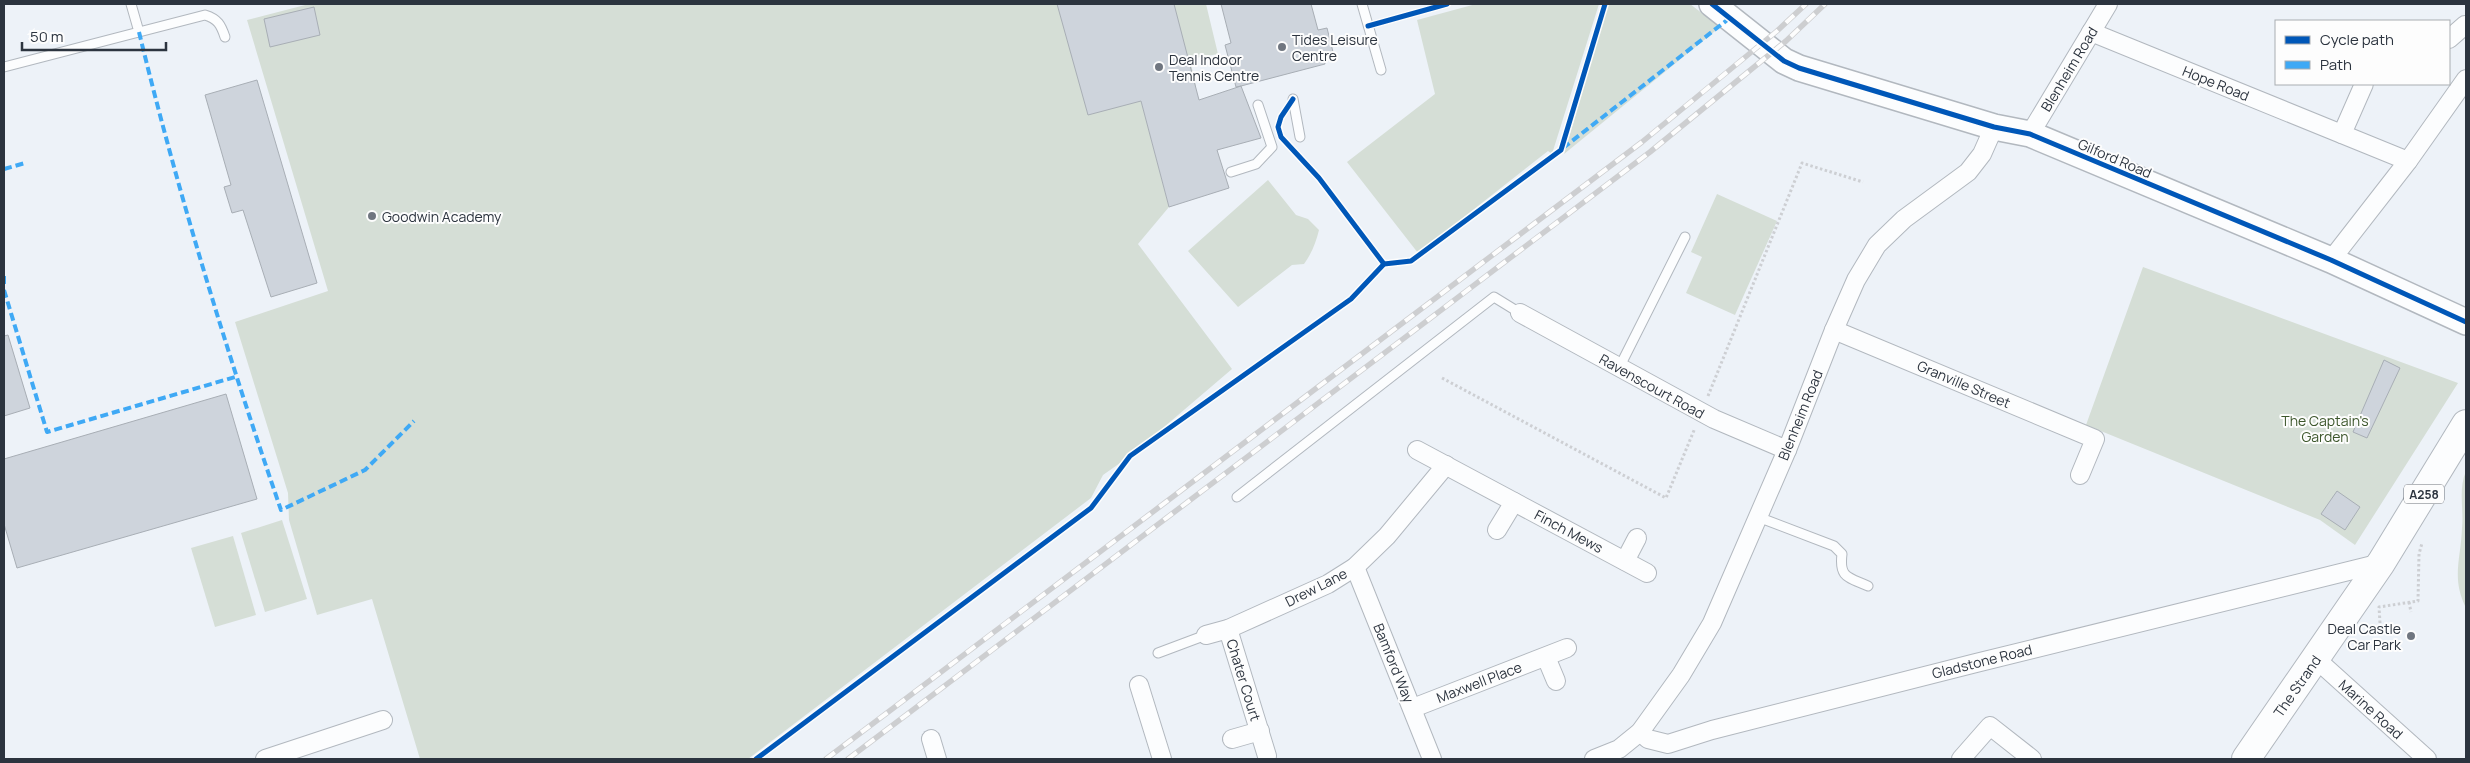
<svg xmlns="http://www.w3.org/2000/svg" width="2470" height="763" viewBox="0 0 2470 763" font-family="Manrope,sans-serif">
<rect width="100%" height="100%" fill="#edf2f8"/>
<g fill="#d5ded6">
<polygon points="309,4 1206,4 1218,54 1190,59 1196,87 1141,101 1169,207 1138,244 1232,369 1130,456 1103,475 1091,498 748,759 420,759 372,599 317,615 289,520 288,493 235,322 328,291 247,20"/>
<polygon points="1476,4 1599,4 1552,154 1548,151 1418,253 1347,162 1435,94 1417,20"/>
<polygon points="1608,4 1690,4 1720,27 1564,154"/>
<path d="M1268,180l28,35 12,4 11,11c-3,12 -7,23 -15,34l-12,1 -54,42 -50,-56z"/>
<polygon points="1717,194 1777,221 1735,315 1686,293 1702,257 1691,252"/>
<polygon points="2143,267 2458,383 2355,545 2320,520 2086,425"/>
<path d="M2466,471v137c-15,-30 -5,-49 -4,-80 2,-19 -4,-38 4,-57z"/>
<polygon points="282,520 307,599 265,612 241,533"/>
<polygon points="233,536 256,615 215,627 191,548"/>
</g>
<g fill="#ced4dc" stroke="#a8aeb5">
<polygon points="1057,4 1174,4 1199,100 1241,86 1236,87 1225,45 1231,43 1221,4 1311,4 1318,30 1327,28 1333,52 1323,55 1325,64 1241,86 1261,138 1217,150 1229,188 1169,207 1141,101 1088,115"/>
<polygon points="314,7 320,35 270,47 264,19"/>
<polygon points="257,80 317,283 271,297 243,210 232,213 224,187 231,185 205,95"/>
<polygon points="8,335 30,408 4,416 4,336"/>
<polygon points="2384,360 2400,368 2367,438 2353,432"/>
<polygon points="226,394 257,499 17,568 4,524 4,459"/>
<polygon points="2337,491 2360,507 2345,530 2321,514"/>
</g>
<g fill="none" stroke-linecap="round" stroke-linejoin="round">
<g stroke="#b2b8bf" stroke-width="11">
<g id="lane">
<polyline points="1362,4 1381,70"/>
<path d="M139,32l66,-17c13,4 16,10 20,22"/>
<polyline points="4,67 139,32 131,4"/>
<polyline points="1293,99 1300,137"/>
<polyline points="1231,172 1256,164 1272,147 1258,105"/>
<polyline points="1619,368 1685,237"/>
<polyline points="1237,497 1494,297 1520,313"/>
<path d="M1758,517l76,29 8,8c-3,24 6,23 26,32"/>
<polyline points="1158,653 1206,635"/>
</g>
</g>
<g stroke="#b2b8bf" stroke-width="20">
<g id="street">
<polyline points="2091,32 2408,161"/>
<polyline points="2449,39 2465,25"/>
<polyline points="2030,134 2108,4"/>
<polyline points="2342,134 2364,84"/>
<polyline points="2331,260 2408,161 2466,79"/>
<polyline points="1520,313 1714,419 1787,450"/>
<polyline points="1834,330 2095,439 2080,475"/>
<polyline points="1417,450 1647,573"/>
<polyline points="1497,530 1514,502"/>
<polyline points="1625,561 1637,538"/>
<polyline points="1355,567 1432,759"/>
<polyline points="1228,629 1267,756"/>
<polyline points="1206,635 1228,629 1328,584 1355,567 1387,536 1446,465"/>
<polyline points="1546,657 1556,681"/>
<polyline points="2316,659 2427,759"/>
<polyline points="1139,685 1162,759"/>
<polyline points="1413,708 1567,648"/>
<polyline points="1640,732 1648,739 1668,744 1712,730 1976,663 2381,563"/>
<polyline points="931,739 937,759"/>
<polyline points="1232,739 1260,731"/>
<polyline points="265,759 383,720"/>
<polyline points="1594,759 1619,749 1640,732 1681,675 1712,623 1787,450 1834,330 1856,280 1877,245 1904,219 1968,172 1982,154 1994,127"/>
<polyline points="1961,759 1990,726 2032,759"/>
</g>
</g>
<g stroke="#b2b8bf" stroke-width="28">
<polyline id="secondary" points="1712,4 1784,61 1799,68 1994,127 2030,134 2331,260 2466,322"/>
</g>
<g stroke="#b2b8bf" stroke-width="30">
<polyline id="primary" points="2246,759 2381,563 2466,424"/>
</g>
<g stroke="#cdcfd3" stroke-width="3" stroke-dasharray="2.5 2.5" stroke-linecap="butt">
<polyline points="1442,378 1666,498 1695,428"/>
<polyline points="1708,396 1802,163 1863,182"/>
<polyline points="2409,602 2411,612"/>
<polyline points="2380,623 2379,607 2418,601 2419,554 2422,543"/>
</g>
<use href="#lane" stroke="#fcfdfe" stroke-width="9"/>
<use href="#street" stroke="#fcfdfe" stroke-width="18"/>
<use href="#secondary" stroke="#fcfdfe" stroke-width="25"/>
<use href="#primary" stroke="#fcfdfe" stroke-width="28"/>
<g stroke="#cdced0" stroke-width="5.5">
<g id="rail">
<polyline points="826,759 1642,142 1777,31 1806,4"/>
<polyline points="848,759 1650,152 1786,41 1825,4"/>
</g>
</g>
<use href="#rail" stroke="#fdfdfd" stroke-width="4" stroke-dasharray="11" stroke-linecap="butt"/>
<g stroke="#3fa9f5" stroke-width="4" stroke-dasharray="8 4" stroke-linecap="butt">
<path d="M139,32c39,161 88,321 142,478l84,-40 49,-49"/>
<polyline points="1563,148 1731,17"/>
<polyline points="4,169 25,163"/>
<polyline points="4,276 4,284"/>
<polyline points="4,290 47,432 235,377"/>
</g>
<g stroke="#fdfdfd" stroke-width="8">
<g id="cycleway">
<polyline points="1712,4 1784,61 1799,68 1994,127 2030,134 2331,260 2466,322"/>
<polyline points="1368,26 1447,4"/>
<polyline points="1293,99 1281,117 1278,127 1281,137 1319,178 1384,264"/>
<polyline points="756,759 1091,508 1130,456 1351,299 1384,264 1411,261 1561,150 1605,4"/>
</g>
</g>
<use href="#cycleway" stroke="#0057b8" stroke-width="5"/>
</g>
<g fill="#707680" stroke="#fdfdfd" stroke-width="2">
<circle cx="1282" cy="47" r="5"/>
<circle cx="1159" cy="67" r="5"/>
<circle cx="372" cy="216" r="5"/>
<circle cx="2411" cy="636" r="5"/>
</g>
<g text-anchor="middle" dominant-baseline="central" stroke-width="4" stroke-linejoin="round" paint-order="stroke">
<rect fill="#fdfdfd" stroke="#6b7078" stroke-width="1" x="2404" y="484.5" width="40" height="19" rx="4"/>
<g font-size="12" font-weight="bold" fill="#2c343f">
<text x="2424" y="494">A258</text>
</g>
<g font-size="14" fill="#2c343f" stroke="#fdfdfd" text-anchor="start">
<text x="1292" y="39">Tides Leisure<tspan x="1292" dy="16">Centre</tspan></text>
<text x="1169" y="59">Deal Indoor<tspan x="1169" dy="16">Tennis Centre</tspan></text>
<text x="382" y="216">Goodwin Academy</text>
<text x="2401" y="628" text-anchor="end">Deal Castle<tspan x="2401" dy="16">Car Park</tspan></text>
</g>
<g font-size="14" fill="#2c343f" stroke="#fdfdfd">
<text transform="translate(2069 69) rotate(-59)">Blenheim Road</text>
<text transform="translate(2216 83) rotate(22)">Hope Road</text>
<text transform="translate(2115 158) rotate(23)">Gilford Road</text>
<text transform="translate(1964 384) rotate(23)">Granville Street</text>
<text transform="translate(1652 386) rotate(29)">Ravenscourt Road</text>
<text transform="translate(1800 415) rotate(-68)">Blenheim Road</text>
<text transform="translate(1569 531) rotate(28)">Finch Mews</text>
<text transform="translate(1316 587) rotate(-27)">Drew Lane</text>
<text transform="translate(1982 661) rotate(-14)">Gladstone Road</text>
<text transform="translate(1394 663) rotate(68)">Bamford Way</text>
<text transform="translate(1244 680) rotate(73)">Chater Court</text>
<text transform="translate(1479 682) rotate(-21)">Maxwell Place</text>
<text transform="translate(2297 686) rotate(-55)">The Strand</text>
<text transform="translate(2371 709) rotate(42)">Marine Road</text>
</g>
<g font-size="14" fill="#3c562b" stroke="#fdfdfd">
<text x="2325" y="420">The Captain's<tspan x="2325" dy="16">Garden</tspan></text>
</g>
</g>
<rect width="2470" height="763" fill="none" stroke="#2c343f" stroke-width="10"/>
<rect x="2275" y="20" width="175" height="65" fill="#fdfdfd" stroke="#a9adb1"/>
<rect x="2285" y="36" width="25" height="8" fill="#0057b8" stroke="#a9adb1"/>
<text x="2320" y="45" font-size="15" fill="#2c343f">Cycle path</text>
<rect x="2285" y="61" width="25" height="8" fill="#3fa9f5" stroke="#a9adb1"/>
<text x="2320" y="70" font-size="15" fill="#2c343f">Path</text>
<path d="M22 42v8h144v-8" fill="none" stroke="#2c343f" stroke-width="2.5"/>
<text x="30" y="42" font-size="15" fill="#2c343f" stroke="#fdfdfd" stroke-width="4" paint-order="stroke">50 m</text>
</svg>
